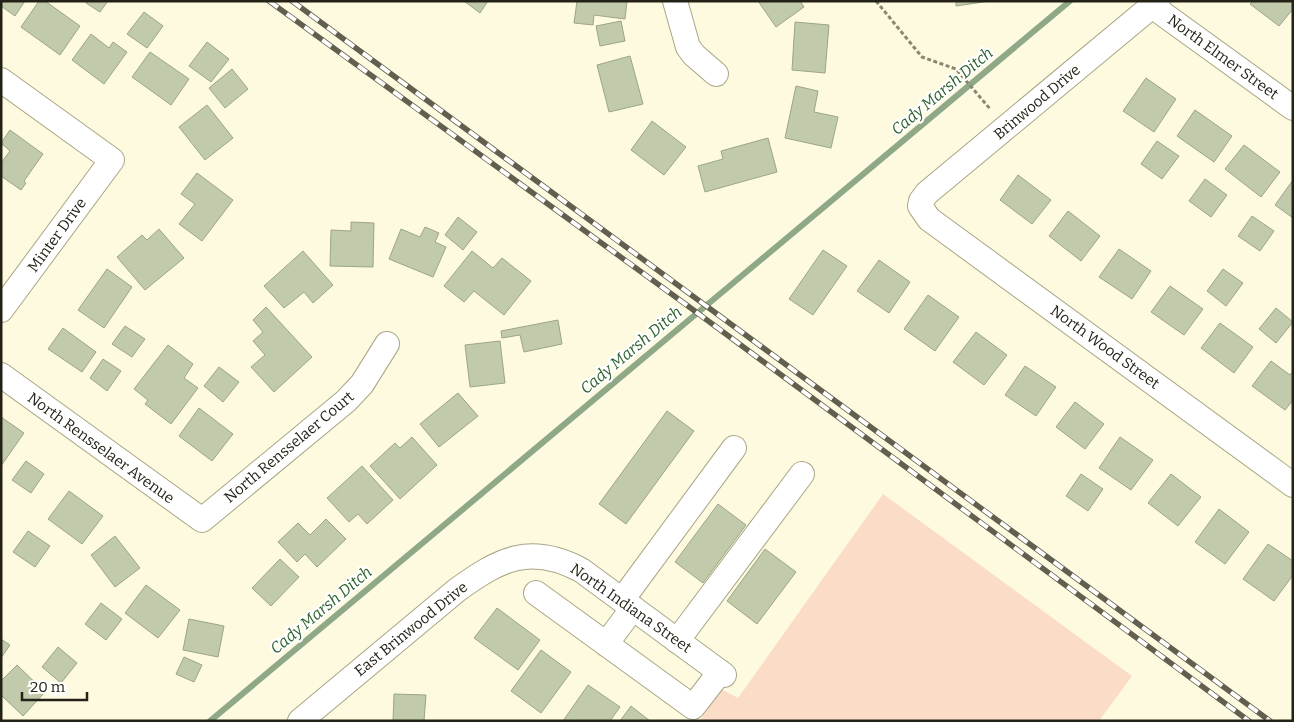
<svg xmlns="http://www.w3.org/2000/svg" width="1294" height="722" viewBox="0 0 1294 722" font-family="Bitter,serif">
<rect width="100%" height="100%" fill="#fefadf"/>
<polygon fill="#fbdcc6" points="883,494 1132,676 1099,721 700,721 721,689 738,698"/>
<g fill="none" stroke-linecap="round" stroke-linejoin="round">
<polyline stroke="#8ea888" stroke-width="6" points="210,721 1070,1"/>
</g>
<g fill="#c1cbab" stroke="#9ca587">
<polygon points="1,1 25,1 15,16 1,6"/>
<polygon points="39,1 45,1 80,26 60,55 21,27"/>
<polygon points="88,1 108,1 100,12 86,3"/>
<polygon points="464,1 488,1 480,13"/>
<polygon points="577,1 627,1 625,19 594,15 593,25 574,23"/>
<polygon points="758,1 800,1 804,7 776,27"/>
<polygon points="956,1 990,1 956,6"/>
<polygon points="1253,1 1293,1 1293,9 1279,26 1250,4"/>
<polygon points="144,12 163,26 147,48 127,34"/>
<polygon points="621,21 625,41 600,46 596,26"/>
<polygon points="795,22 829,25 825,73 792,70"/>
<polygon points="91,34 109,48 113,42 127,52 104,84 72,60"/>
<polygon points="207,42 229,59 211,82 189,66"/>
<polygon points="150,52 189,79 171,105 132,77"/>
<polygon points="630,56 643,104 609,112 597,65"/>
<polygon points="232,69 248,89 225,108 209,88"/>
<polygon points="1146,78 1176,99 1154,132 1123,111"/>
<polygon points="796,86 818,91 814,112 838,117 831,148 785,138"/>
<polygon points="207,105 233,138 205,160 179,127"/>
<polygon points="1195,110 1232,136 1214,162 1177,136"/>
<polygon points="652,121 686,147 664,175 631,150"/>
<polygon points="10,130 43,154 24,181 26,183 21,190 1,176 1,163 10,151 1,143"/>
<polygon points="768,138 777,172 705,192 698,166 723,159 721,151"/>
<polygon points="1157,141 1179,156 1162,179 1141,164"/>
<polygon points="1244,145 1280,172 1261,197 1225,169"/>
<polygon points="197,173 233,200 202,241 179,224 195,204 181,194"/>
<polygon points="1018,175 1051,200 1032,224 1000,200"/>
<polygon points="1205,179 1227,195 1211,217 1189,201"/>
<polygon points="1293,180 1293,218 1275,205"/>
<polygon points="1068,211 1100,236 1081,261 1049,236"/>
<polygon points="1252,216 1274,231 1260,251 1238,236"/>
<polygon points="458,217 477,232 463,250 445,235"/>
<polygon points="351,222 374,223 373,267 330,266 331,230 351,231"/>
<polygon points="425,227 439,233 435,242 446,247 433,277 389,259 401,229 420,237"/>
<polygon points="159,229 184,258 145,290 117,257 142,235 147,240"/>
<polygon points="1119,249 1151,271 1132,299 1099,277"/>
<polygon points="823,250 847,266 813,315 789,299"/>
<polygon points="303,251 333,285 313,303 304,292 284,308 264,286"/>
<polygon points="472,251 493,268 502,258 531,281 504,315 474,291 464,302 444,286"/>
<polygon points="879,260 910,282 889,313 857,291"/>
<polygon points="107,269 132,287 104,328 78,310"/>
<polygon points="1223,269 1243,283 1226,306 1207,291"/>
<polygon points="1170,286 1203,309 1184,335 1151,312"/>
<polygon points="928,295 959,317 935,351 904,329"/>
<polygon points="266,307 312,357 274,392 251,367 265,355 253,341 263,332 253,320"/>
<polygon points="1276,308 1293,322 1276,343 1259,329"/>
<polygon points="558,320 562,344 524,352 520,335 502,338 501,331"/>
<polygon points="1220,323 1253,347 1234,373 1201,348"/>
<polygon points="125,326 145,339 132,357 112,344"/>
<polygon points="63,328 96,352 82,372 48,349"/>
<polygon points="976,332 1007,355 984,385 953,362"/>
<polygon points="500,341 505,383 470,387 465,345"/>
<polygon points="168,345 193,364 184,378 198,388 171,424 145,404 148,400 134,389"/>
<polygon points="103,359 121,371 107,391 90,378"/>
<polygon points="1271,361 1290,375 1293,371 1293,400 1285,410 1252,386"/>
<polygon points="1025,366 1056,387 1036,416 1005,395"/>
<polygon points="219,367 239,382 223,402 204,386"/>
<polygon points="458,393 478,416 439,447 420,424"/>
<polygon points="1075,402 1104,424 1085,449 1056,427"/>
<polygon points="199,408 233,434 212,461 179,436"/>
<polygon points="667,411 694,431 626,524 599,504"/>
<polygon points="1,417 24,433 1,466"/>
<polygon points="412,437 437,465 400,499 370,466 395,443 400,448"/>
<polygon points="1120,437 1153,460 1131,490 1099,468"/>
<polygon points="26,461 44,474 31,493 12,480"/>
<polygon points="362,466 393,500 367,524 358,514 349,522 327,498"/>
<polygon points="1081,474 1103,489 1088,511 1066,496"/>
<polygon points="1171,474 1201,497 1178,526 1148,503"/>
<polygon points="69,491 103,516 82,544 48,519"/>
<polygon points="718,504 746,525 703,583 675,562"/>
<polygon points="1219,509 1249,532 1225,564 1195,542"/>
<polygon points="326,519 346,539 317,567 305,554 297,562 278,542 298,523 310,535"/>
<polygon points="28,531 50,546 35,567 13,552"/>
<polygon points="115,536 140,568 115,587 91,555"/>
<polygon points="1268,544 1293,561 1293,575 1274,601 1243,579"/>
<polygon points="765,549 796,572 757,624 727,601"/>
<polygon points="280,559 299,577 271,606 252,588"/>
<polygon points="146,585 180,610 158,638 125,613"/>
<polygon points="101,603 122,619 106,640 85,624"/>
<polygon points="497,608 540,640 518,670 474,638"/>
<polygon points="189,619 224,626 218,657 183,650"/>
<polygon points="1,639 10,645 1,658"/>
<polygon points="58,647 77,663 61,683 42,667"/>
<polygon points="541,650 571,672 541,713 511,691"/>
<polygon points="184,657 202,665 194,682 176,674"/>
<polygon points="17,665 45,692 23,716 1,695 1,681"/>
<polygon points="588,685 620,707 610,721 563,721"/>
<polygon points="394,694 426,695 424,721 393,721"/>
<polygon points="631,706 650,721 620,721"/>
</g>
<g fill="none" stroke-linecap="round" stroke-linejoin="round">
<g stroke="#a9a585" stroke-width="26">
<g id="minor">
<polyline points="675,1 688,47 694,55 716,74"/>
<polyline points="1158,1 927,193 921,201 920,206 929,219 1293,485"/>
<polyline points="1152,6 1293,108"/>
<polyline points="1,80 112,160 1,310"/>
<polyline points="1,375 202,520 346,401 362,384 387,344"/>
<polyline points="536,593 693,707 720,672"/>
<polyline points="622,600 734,448"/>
<polyline points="677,641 802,474"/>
<polyline points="606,644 633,608"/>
<path d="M300,721l157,-131c43,-31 73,-47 124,-20l143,105"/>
</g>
</g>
<polyline stroke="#898673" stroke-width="3" stroke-dasharray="4 2.5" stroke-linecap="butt" points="876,1 922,57 956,69 991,110"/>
<use href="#minor" stroke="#fff" stroke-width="24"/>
<g stroke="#625f4f" stroke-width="5.5">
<g id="rail">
<polyline points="269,1 688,306 1249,721"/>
<polyline points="292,1 1270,721"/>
</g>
</g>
<use href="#rail" stroke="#fff" stroke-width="4" stroke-dasharray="11" stroke-linecap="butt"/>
</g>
<g text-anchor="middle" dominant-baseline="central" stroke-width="4.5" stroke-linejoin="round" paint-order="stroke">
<g font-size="15" fill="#242216" stroke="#fff">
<text transform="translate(1223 57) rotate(36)">North Elmer Street</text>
<text transform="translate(1037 102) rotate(-40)">Brinwood Drive</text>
<text transform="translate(57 235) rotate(-54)">Minter Drive</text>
<text transform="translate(1105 347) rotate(36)">North Wood Street</text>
<text transform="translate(289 447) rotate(-40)">North Rensselaer Court</text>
<text transform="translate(101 448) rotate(36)">North Rensselaer Avenue</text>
<text transform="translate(631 608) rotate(35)">North Indiana Street</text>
<text transform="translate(411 629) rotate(-39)">East Brinwood Drive</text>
</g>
<g font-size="16" font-style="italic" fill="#2e612d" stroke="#fff">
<text transform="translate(942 91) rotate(-40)">Cady Marsh Ditch</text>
<text transform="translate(631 350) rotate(-40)">Cady Marsh Ditch</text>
<text transform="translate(321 610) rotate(-40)">Cady Marsh Ditch</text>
</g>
</g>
<rect width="1294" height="722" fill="none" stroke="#242216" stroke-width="5"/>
<path d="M22 692v8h65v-8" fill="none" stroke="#242216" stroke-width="2.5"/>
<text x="30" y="692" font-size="15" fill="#242216" stroke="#ffffff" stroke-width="4" paint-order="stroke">20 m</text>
</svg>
